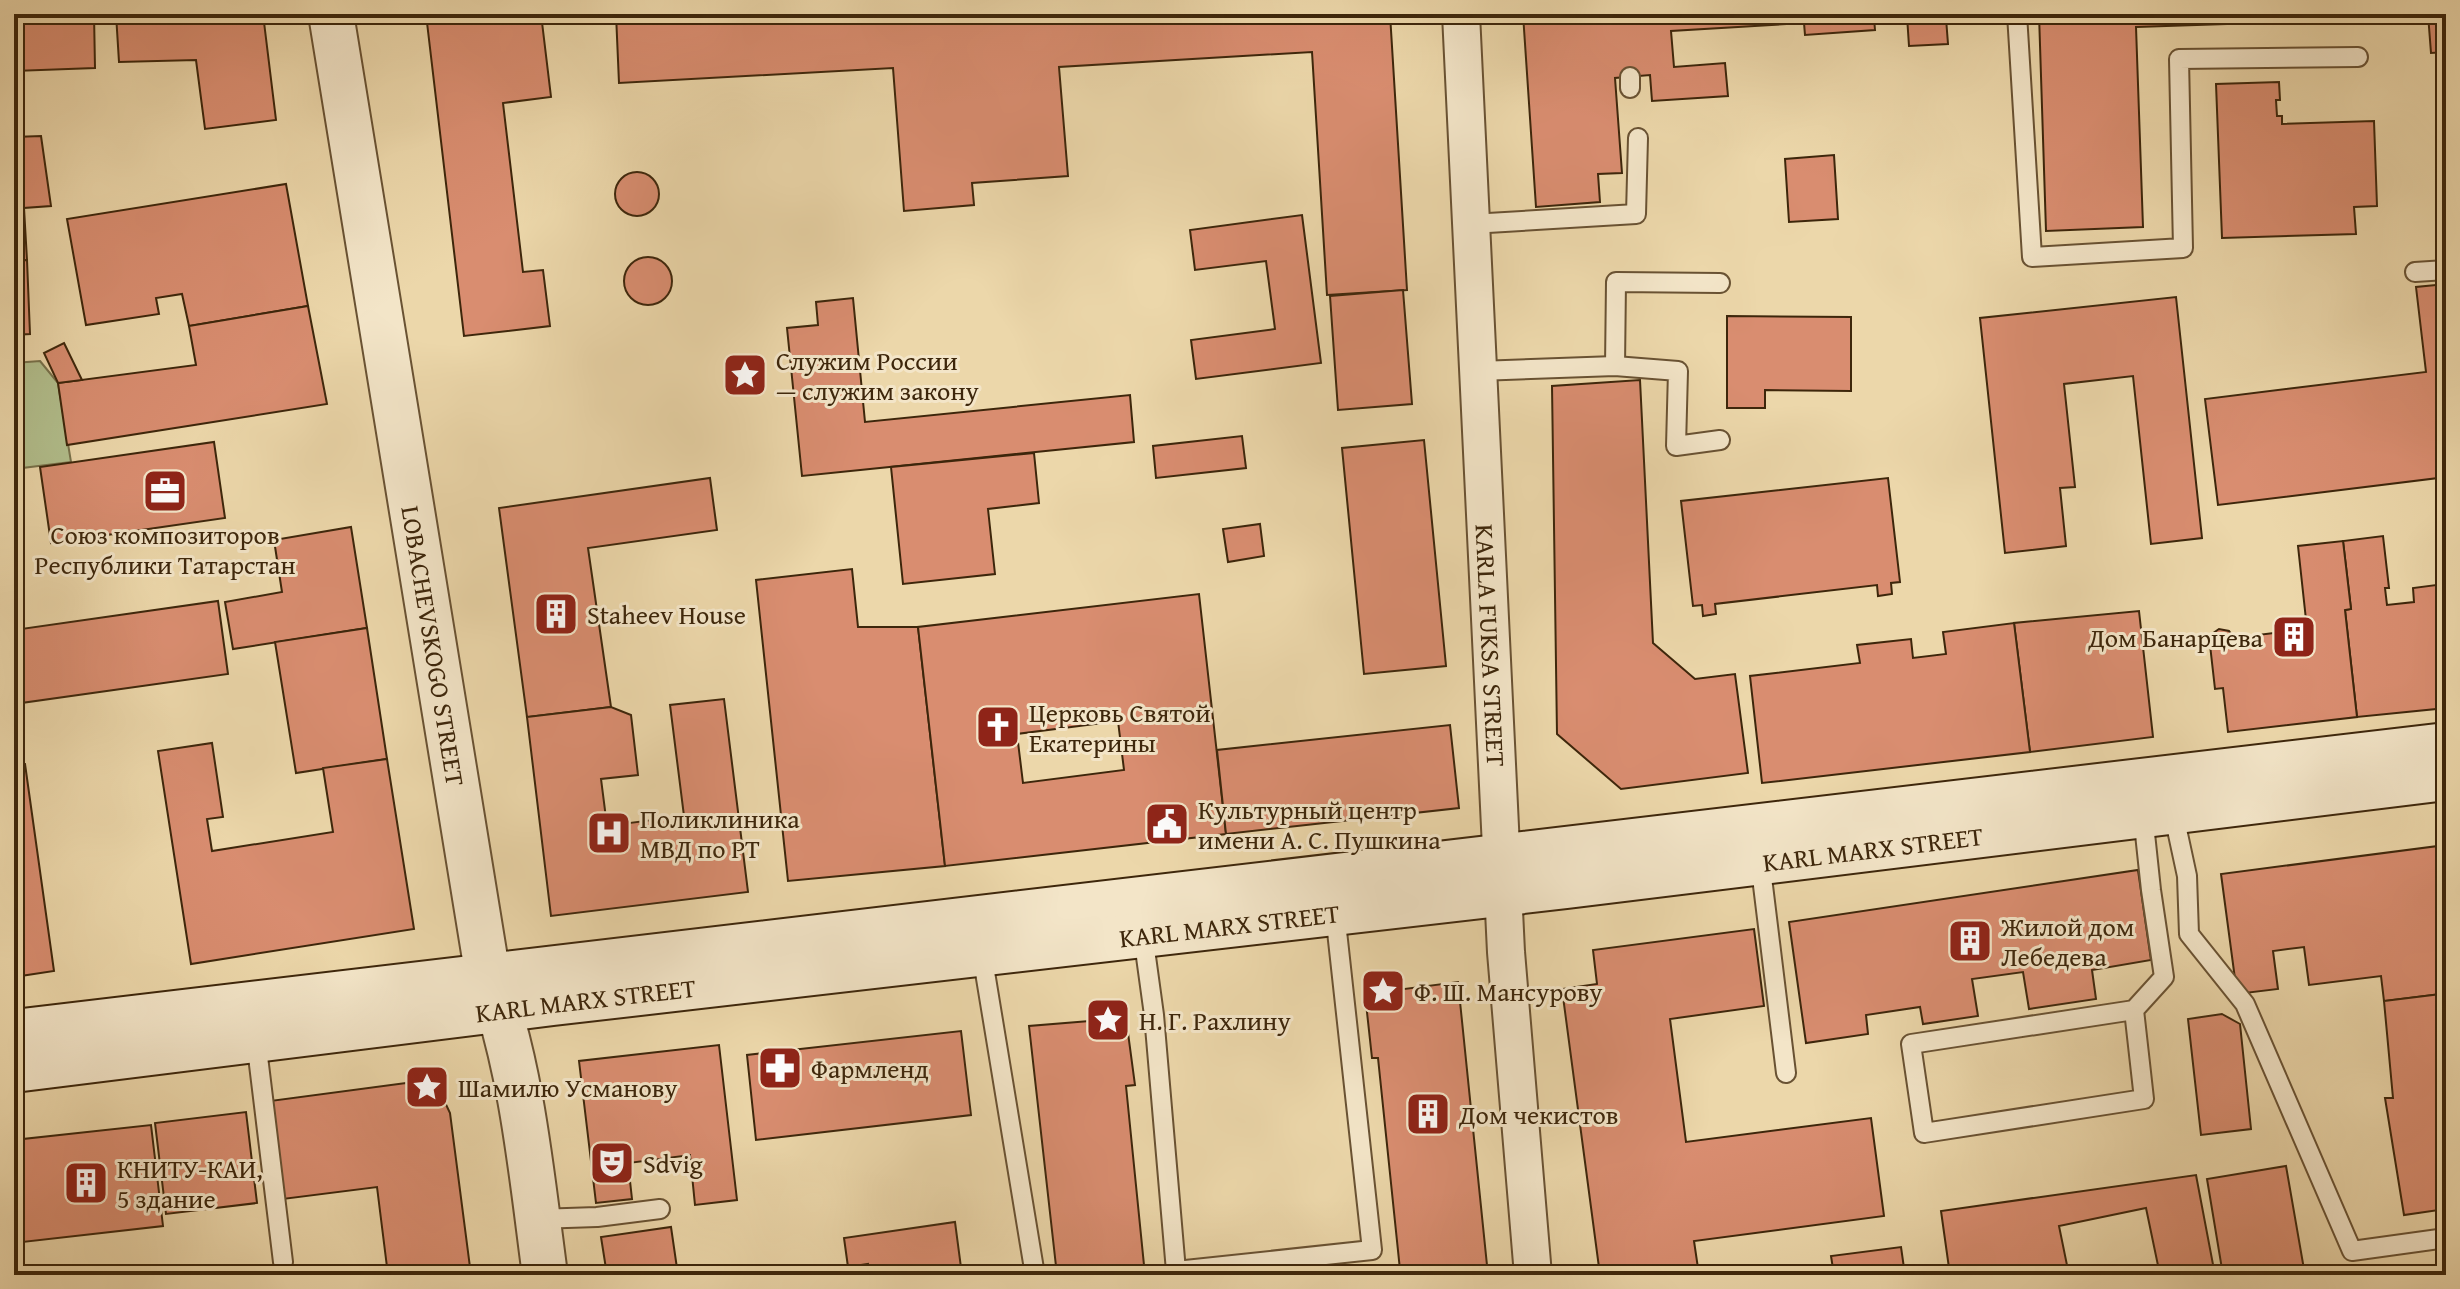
<svg xmlns="http://www.w3.org/2000/svg" width="2460" height="1289" viewBox="0 0 2460 1289" font-family="'Gentium Book Plus',serif">
<rect width="100%" height="100%" fill="#ecd7aa"/>
<filter id="stains"><feTurbulence type="fractalNoise" baseFrequency=".0025" numOctaves="4"/><feColorMatrix values="0 0 0 0 .2 0 0 0 0 .09 0 0 0 0 .02 0 0 0 .5 -.17"/></filter>
<radialGradient id="worn" r=".72"><stop offset=".6" stop-color="#630" stop-opacity="0"/><stop offset="1" stop-color="#630" stop-opacity=".3"/></radialGradient>
<polygon fill="#b2bf8d" stroke="#78724c" stroke-width="2" points="40,361 58,383 71,462 14,469 14,363"/>
<g fill="#d98d70" stroke="#3d260b" stroke-width="2" fill-rule="evenodd">
<polygon points="14,14 94,14 95,68 14,71"/>
<polygon points="116,14 263,14 276,120 205,129 196,60 119,62"/>
<polygon points="426,14 541,14 551,97 503,103 523,272 543,270 550,326 464,336"/>
<polygon points="616,14 1390,14 1407,290 1327,295 1312,52 1059,67 1068,176 972,183 974,205 904,211 893,68 619,83"/>
<polygon points="1523,14 1990,14 1990,15 1946,18 1948,44 1909,46 1907,16 1874,18 1875,30 1805,35 1804,23 1671,31 1674,67 1725,63 1728,96 1652,101 1650,75 1615,78 1622,173 1598,174 1600,202 1536,207"/>
<polygon points="2039,14 2376,14 2377,19 2136,27 2143,227 2046,231"/>
<polygon points="2428,14 2446,14 2446,52 2431,53"/>
<polygon points="2279,82 2280,100 2276,100 2277,116 2282,116 2282,124 2374,121 2377,206 2354,207 2356,234 2222,238 2216,84"/>
<polygon points="2446,108 2446,131 2437,112"/>
<polygon points="41,136 51,206 24,208 27,260 14,261 14,137"/>
<polygon points="1834,155 1838,219 1789,222 1785,159"/>
<circle cx="637" cy="194" r="22"/>
<polygon points="286,184 308,306 189,326 182,294 156,298 159,314 86,325 67,219"/>
<polygon points="1302,215 1321,363 1196,379 1191,340 1275,329 1266,261 1195,270 1190,230"/>
<circle cx="648" cy="281" r="24"/>
<polygon points="27,260 30,334 14,335 14,261"/>
<polygon points="2446,284 2446,477 2218,505 2205,399 2426,372 2416,287"/>
<polygon points="1403,290 1412,404 1338,410 1330,296"/>
<polygon points="2176,297 2202,538 2151,544 2133,376 2064,384 2075,487 2060,488 2066,546 2005,553 1980,318"/>
<polygon points="853,298 865,422 1130,395 1134,442 802,476 787,328 818,325 816,302"/>
<polygon points="308,306 327,404 67,445 58,383 196,365 189,326"/>
<polygon points="1727,316 1851,317 1851,391 1765,390 1765,408 1727,408"/>
<polygon points="64,343 82,380 58,383 44,353"/>
<polygon points="1640,380 1653,643 1695,679 1735,674 1748,773 1621,789 1557,734 1552,386"/>
<polygon points="1242,436 1246,468 1156,478 1153,446"/>
<polygon points="1424,440 1446,666 1364,674 1342,448"/>
<polygon points="214,442 225,518 51,543 40,467"/>
<polygon points="1034,453 1039,503 988,509 995,574 903,584 891,467"/>
<polygon points="710,478 717,530 588,548 611,707 527,717 499,508"/>
<polygon points="1888,478 1900,582 1891,583 1892,594 1878,596 1877,585 1715,604 1716,614 1703,616 1702,605 1693,606 1681,501"/>
<polygon points="1260,524 1264,556 1228,562 1223,529"/>
<polygon points="351,527 367,628 233,649 225,602 282,592 274,540"/>
<polygon points="2383,536 2389,588 2385,588 2387,605 2414,602 2413,588 2436,585 2441,627 2446,627 2446,708 2357,717 2345,610 2351,609 2343,541"/>
<polygon points="2343,541 2351,609 2345,610 2357,717 2228,732 2223,688 2215,689 2209,636 2219,629 2229,631 2234,638 2307,629 2298,546"/>
<polygon points="852,569 858,627 918,627 945,866 788,881 756,580"/>
<path d="M1199,594l27,240 -281,32 -27,-239zM1118,721l6,49 -101,13 -6,-49z"/>
<polygon points="218,601 228,674 14,704 14,630"/>
<polygon points="2139,611 2153,737 2030,752 2014,623"/>
<polygon points="2014,623 2030,752 1762,783 1750,676 1860,663 1857,645 1911,639 1913,658 1946,654 1943,632"/>
<polygon points="367,628 387,759 296,773 275,642"/>
<polygon points="724,699 748,892 551,916 527,717 611,707 631,715 638,775 601,779 607,826 684,816 670,705"/>
<polygon points="1450,725 1459,808 1226,834 1217,750"/>
<polygon points="212,743 223,817 207,819 212,851 333,832 323,768 387,759 414,929 191,964 158,751"/>
<polygon points="25,764 54,971 14,977 14,765"/>
<polygon points="2446,845 2446,968 2437,969 2441,994 2384,1001 2381,976 2309,985 2304,947 2273,951 2278,989 2237,994 2221,874"/>
<polygon points="2138,870 2151,960 2092,970 2096,999 2029,1009 2023,972 1972,979 1978,1016 1923,1024 1920,1007 1866,1015 1868,1034 1806,1043 1789,922"/>
<polygon points="1754,929 1764,1006 1670,1019 1686,1142 1871,1118 1884,1216 1694,1241 1699,1275 1600,1275 1562,989 1597,984 1593,950"/>
<polygon points="1458,982 1488,1275 1395,1275 1400,1270 1378,1058 1372,1058 1365,994"/>
<polygon points="2441,994 2446,994 2446,1209 2404,1215 2385,1098 2393,1098 2384,1001"/>
<polygon points="2222,1014 2240,1024 2251,1129 2201,1135 2188,1019"/>
<polygon points="1126,1018 1135,1085 1126,1086 1145,1275 1057,1275 1029,1026"/>
<polygon points="961,1031 971,1115 756,1140 747,1055"/>
<polygon points="719,1045 737,1200 695,1205 690,1155 628,1163 632,1199 596,1203 579,1061"/>
<polygon points="406,1083 427,1087 442,1096 450,1113 471,1275 388,1275 377,1187 283,1199 270,1101"/>
<polygon points="246,1112 257,1203 166,1214 155,1123"/>
<polygon points="151,1125 163,1226 14,1243 14,1140"/>
<polygon points="2286,1166 2305,1275 2223,1275 2207,1179"/>
<polygon points="2196,1175 2215,1275 2160,1275 2146,1208 2059,1226 2069,1275 1950,1275 1941,1211"/>
<polygon points="955,1222 962,1275 870,1275 868,1264 848,1267 844,1238"/>
<polygon points="671,1227 678,1275 607,1275 601,1237"/>
<polygon points="1901,1247 1905,1275 1834,1275 1831,1256"/>
</g>
<g fill="none" stroke-linecap="round" stroke-linejoin="round">
<g stroke="#695233" stroke-width="22">
<g id="service">
<polyline points="2017,14 2032,257 2183,248 2179,59 2358,57"/>
<polyline points="1630,77 1630,88"/>
<polyline points="1471,224 1636,214 1638,138"/>
<polyline points="2415,272 2446,270"/>
<polyline points="1615,366 1616,282 1720,283"/>
<polyline points="1478,371 1615,366 1678,371 1676,446 1720,440"/>
<polyline points="2173,811 2187,876 2189,934 2245,1004 2352,1251 2446,1238"/>
<polyline points="1760,861 1786,1073"/>
<polyline points="1143,935 1154,1015 1176,1271 1372,1250 1335,913"/>
<polyline points="982,954 1035,1275"/>
<polyline points="2134,1010 1911,1044 1924,1133 2144,1099 2134,1010 2164,977 2151,890 2143,815"/>
<polyline points="256,1040 283,1262"/>
<polyline points="537,1219 597,1217 660,1209"/>
</g>
</g>
<g stroke="#695233" stroke-width="40">
<g id="minor">
<path id="s1" d="M1461,14l45,938 27,323"/>
</g>
</g>
<g stroke="#695233" stroke-width="48">
<g id="tertiary">
<path id="s2" d="M331,14l157,963c34,90 44,202 57,298"/>
</g>
</g>
<g stroke="#3d260b" stroke-width="48">
<g id="secondary">
<polyline points="14,1032 2446,745"/>
<path id="s3" d="M14,1070l539,-67 1014,-117 879,-108"/>
</g>
</g>
<use href="#service" stroke="#f3e5c8" stroke-width="18"/>
<use href="#minor" stroke="#f3e5c8" stroke-width="36"/>
<use href="#tertiary" stroke="#f3e5c8" stroke-width="44"/>
<use href="#secondary" stroke="#f3e5c8" stroke-width="44"/>
</g>
<defs>
<g id="sight-square" transform="scale(2.3)"><rect x="-9" y="-9" width="18" height="18" rx="4" fill="#8f2418" stroke="#f3e5c8"/><path d="M0-6L1.8-2.2L6-1.7L2.9 1.2L3.7 5.4L0 3.3L-3.7 5.4L-2.9 1.2L-6-1.7L-1.8-2.2Z" fill="#fff"/></g>
<g id="office-square" transform="scale(2.3)"><rect x="-9" y="-9" width="18" height="18" rx="4" fill="#8f2418" stroke="#f3e5c8"/><path d="M-6-3h4V-5.5h4V-3h4V5H-6ZM-1-4.5V-3h2v-1.5ZM-6 0V1H6V0Z" fill="#fff"/></g>
<g id="building-square" transform="scale(2.3)"><rect x="-9" y="-9" width="18" height="18" rx="4" fill="#8f2418" stroke="#f3e5c8"/><path d="M-4-6H4V6H1V3H-1V6H-4ZM-2.5-4.3h1.7v1.8h-1.7ZM.8-4.3h1.7v1.8H.8ZM-2.5-1h1.7V.8h-1.7ZM.8-1h1.7V.8H.8Z" fill="#fff"/></g>
<g id="church-square" transform="scale(2.3)"><rect x="-9" y="-9" width="18" height="18" rx="4" fill="#8f2418" stroke="#f3e5c8"/><path d="M-1.2-6h2.4v3.5h3.3v2.4h-3.3V6h-2.4V-.1h-3.3v-2.4h3.3Z" fill="#fff"/></g>
<g id="civic-square" transform="scale(2.3)"><rect x="-9" y="-9" width="18" height="18" rx="4" fill="#8f2418" stroke="#f3e5c8"/><path d="M-.6-6.5H3V-4.5H.6V-3L4-1V1h2V6H-6V1h2V-1L-.6-3ZM-1.2 2.5V6h2.4V2.5Z" fill="#fff"/></g>
<g id="hospital-square" transform="scale(2.3)"><rect x="-9" y="-9" width="18" height="18" rx="4" fill="#8f2418" stroke="#f3e5c8"/><path d="M-5-5h3v3.5h4V-5h3V5h-3V1.5h-4V5h-3Z" fill="#fff"/></g>
<g id="pharmacy-square" transform="scale(2.3)"><rect x="-9" y="-9" width="18" height="18" rx="4" fill="#8f2418" stroke="#f3e5c8"/><path d="M-2-6h4v4h4v4h-4v4h-4v-4h-4v-4h4Z" fill="#fff"/></g>
<g id="theatre-square" transform="scale(2.3)"><rect x="-9" y="-9" width="18" height="18" rx="4" fill="#8f2418" stroke="#f3e5c8"/><path d="M-5-5.5Q0-4 5-5.5V0Q5 5 0 6Q-5 5-5 0ZM-3.3-2.5H-1v1.5H-3.3ZM1-2.5H3.3v1.5H1ZM-2.8 1Q0 5.5 2.8 1Z" fill="#fff"/></g>
</defs>
<g fill-rule="evenodd">
<use href="#sight-square" x="745" y="375"/>
<use href="#office-square" x="165" y="491"/>
<use href="#building-square" x="556" y="614"/>
<use href="#building-square" x="2294" y="637"/>
<use href="#church-square" x="998" y="727"/>
<use href="#civic-square" x="1167" y="824"/>
<use href="#hospital-square" x="609" y="833"/>
<use href="#building-square" x="1970" y="941"/>
<use href="#sight-square" x="1383" y="991"/>
<use href="#sight-square" x="1108" y="1020"/>
<use href="#pharmacy-square" x="780" y="1068"/>
<use href="#sight-square" x="427" y="1087"/>
<use href="#building-square" x="1428" y="1114"/>
<use href="#theatre-square" x="612" y="1163"/>
<use href="#building-square" x="86" y="1183"/>
</g>
<g text-anchor="middle" dominant-baseline="central" stroke-width="6" stroke-linejoin="round" paint-order="stroke">
<g font-size="26" fill="#3d260b" stroke="#f3e5c8" text-anchor="start">
<text x="776" y="360">Служим России<tspan x="776" dy="30">— служим закону</tspan></text>
<text x="165" y="534" text-anchor="middle">Союз композиторов<tspan x="165" dy="30">Республики Татарстан</tspan></text>
<text x="587" y="614">Staheev House</text>
<text x="2263" y="637" text-anchor="end">Дом Банарцева</text>
<text x="1029" y="712">Церковь Святой<tspan x="1029" dy="30">Екатерины</tspan></text>
<text x="1198" y="809">Культурный центр<tspan x="1198" dy="30">имени А. С. Пушкина</tspan></text>
<text x="640" y="818">Поликлиника<tspan x="640" dy="30">МВД по РТ</tspan></text>
<text x="2001" y="926">Жилой дом<tspan x="2001" dy="30">Лебедева</tspan></text>
<text x="1414" y="991">Ф. Ш. Мансурову</text>
<text x="1139" y="1020">Н. Г. Рахлину</text>
<text x="811" y="1068">Фармленд</text>
<text x="458" y="1087">Шамилю Усманову</text>
<text x="1459" y="1114">Дом чекистов</text>
<text x="643" y="1163">Sdvig</text>
<text x="117" y="1168">КНИТУ-КАИ,<tspan x="117" dy="30">5 здание</tspan></text>
</g>
<g font-size="26" fill="#3d260b" stroke="#f3e5c8">
<text stroke="none"><textPath href="#s1" startOffset="632">KARLA FUKSA STREET</textPath></text>
<text stroke="none"><textPath href="#s2" startOffset="640">LOBACHEVSKOGO STREET</textPath></text>
<text stroke="none"><textPath href="#s3" startOffset="1872">KARL MARX STREET</textPath></text>
<text stroke="none"><textPath href="#s3" startOffset="1224">KARL MARX STREET</textPath></text>
<text stroke="none"><textPath href="#s3" startOffset="576">KARL MARX STREET</textPath></text>
</g>
</g>
<rect width="2460" height="1289" fill="none" stroke="#ecd7aa" stroke-width="48"/>
<rect x="16" y="16" width="2428" height="1257" fill="none" stroke="#3d260b" stroke-width="4"/>
<rect x="24" y="24" width="2412" height="1241" fill="none" stroke="#3d260b" stroke-width="2"/>
<rect width="100%" height="100%" filter="url(#stains)"/>
<rect width="100%" height="100%" fill="url(#worn)"/>
</svg>
